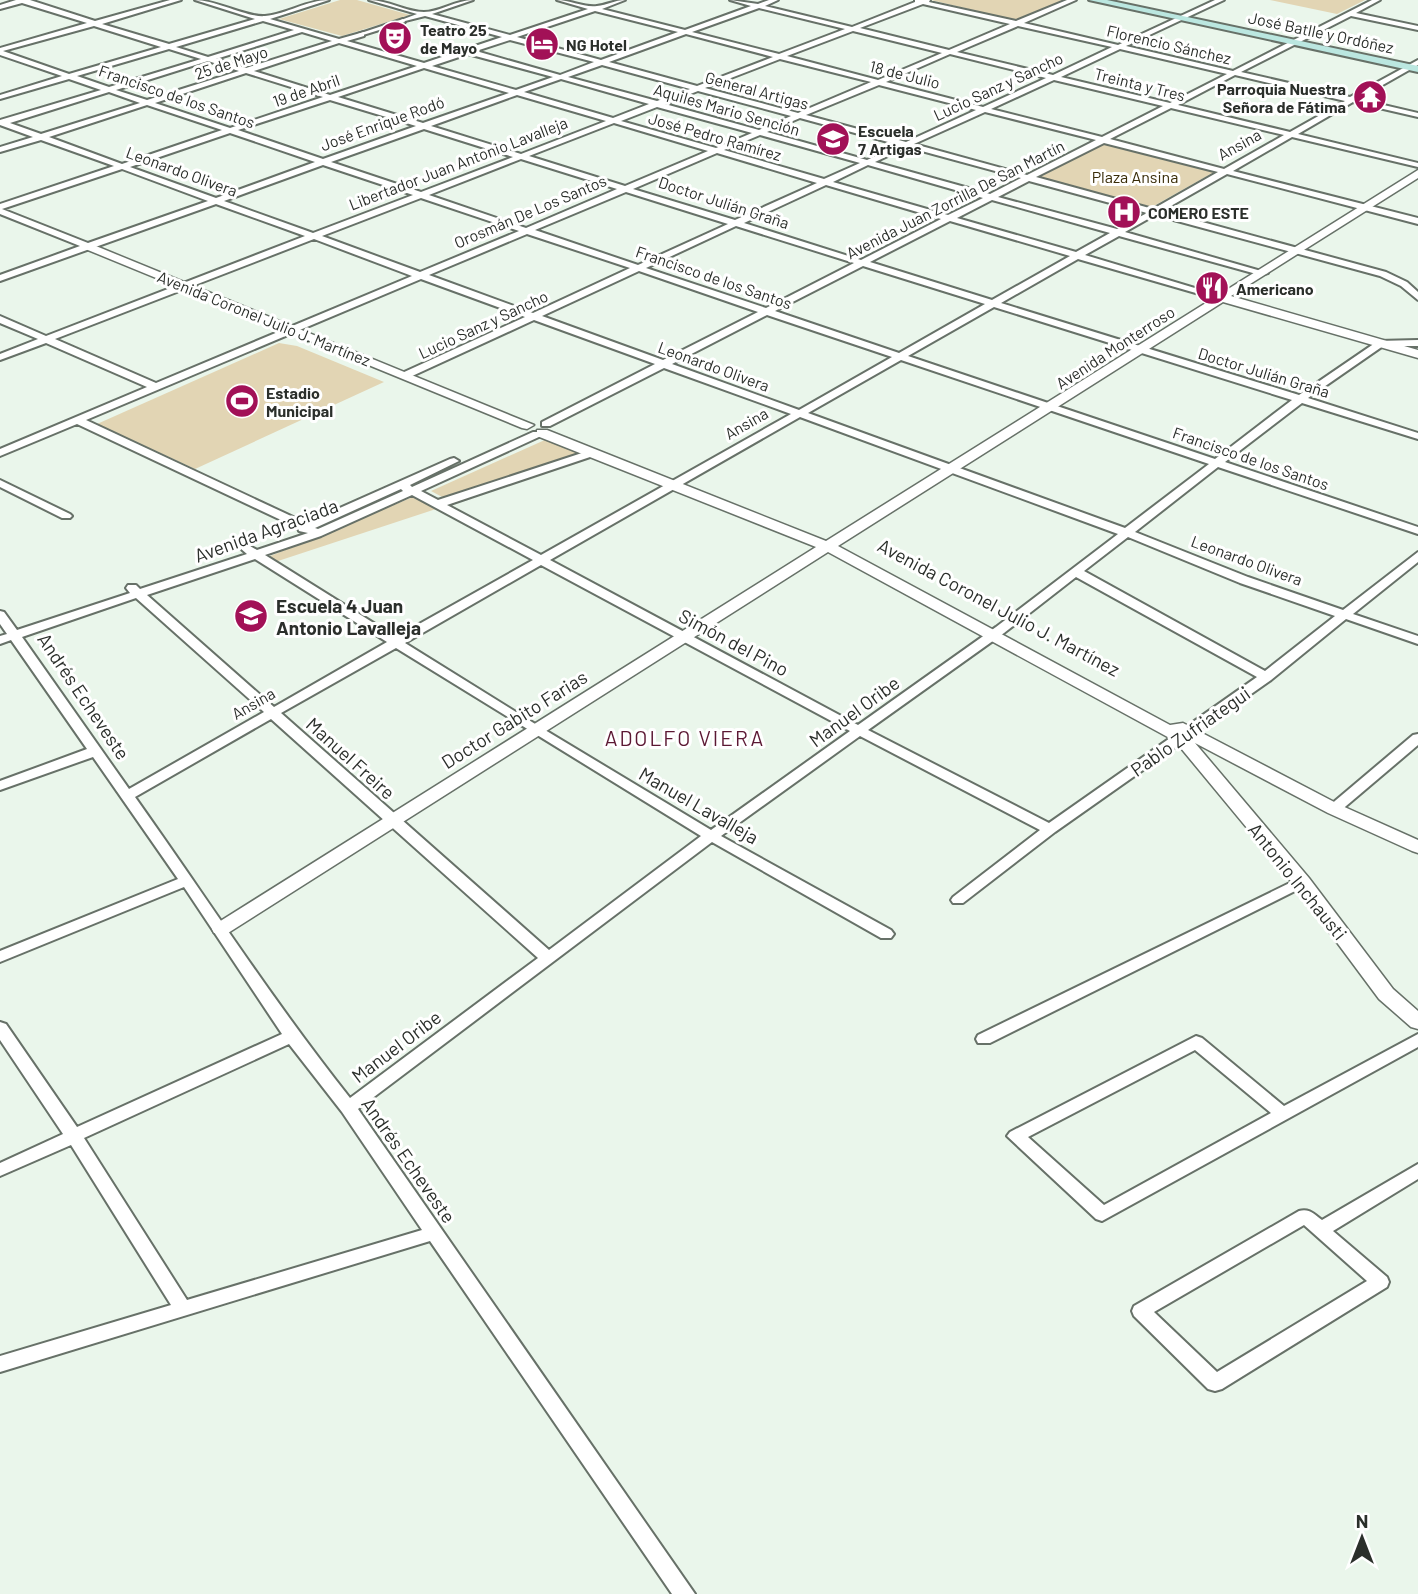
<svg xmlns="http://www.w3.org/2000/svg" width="1418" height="1594" viewBox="0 0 1418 1594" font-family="Barlow,sans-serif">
<rect width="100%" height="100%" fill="#eaf6eb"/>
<g fill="#e2d5b4">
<polygon points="340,0 357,0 410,15 342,36 279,19"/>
<polygon points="931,0 1065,0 1014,20"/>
<polygon points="1270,0 1365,0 1337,14"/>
<polygon points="1106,142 1216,171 1152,207 1040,177"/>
<polygon points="279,343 297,346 384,382 195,469 97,424"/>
<polygon points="547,439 577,453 446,499 431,491"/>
<polygon points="413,497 436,509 275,562 268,557"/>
</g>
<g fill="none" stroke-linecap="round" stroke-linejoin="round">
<g stroke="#677168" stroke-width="4">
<polygon id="pedestrian" points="403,19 405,22 363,35 358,34"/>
</g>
<g stroke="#677168" stroke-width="4">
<g id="minor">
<path d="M16,0h14l65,21 75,-21h11l-79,24 67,20 86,-25 -60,-19c21,0 53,18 70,16 22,-2 42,-16 64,-16l-59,19 69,20 25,-7v4l-17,5 77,22 78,-26 -77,-21 -24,6v-2l16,-6 -48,-14c19,0 37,12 55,12 16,0 32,-12 49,-12l-41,14 78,21 78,-26 -31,-9c13,0 28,8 40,6 10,-1 18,-6 28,-6l-23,9 83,21 66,-24 -21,-6 28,4 11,-4h9l-13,6 87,21 63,-25v-2h15l-1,2 87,19 51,-21h9l-52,23 94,22 97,-45h9l-98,46 107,25 139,-71h8l-24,13 62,13v4l-67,-14 -110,56 109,25 68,-37v5l-60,34 60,14v4l-65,-15 -55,32 120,29v4l-126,-30 -59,34 185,47v6l-191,-50 -65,37 224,61 21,10 11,10v8l-17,-14 -21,-10 -225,-61 -30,17 143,41 -8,2 -141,-39 -34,19 143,43 -8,2 -142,-41 -77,44 298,92 79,-54 40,-1v6h-35l-75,52 110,35v6l-116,-36 -77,59 193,65v7l-200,-67 -83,65 113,45 95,33 75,-58v10l-65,52 65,22v8l-72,-25 -75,61 -216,152 -92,71h-10l-2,-3 2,-3 87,-67 -180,-94 -139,100 170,94 3,4 -3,4h-10l-169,-96 -354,267 337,485h-23l-242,-353 -430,131v-16l171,-51 -100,-160 -71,31v-13l63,-29 -63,-94v-18l6,2 71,103 205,-93 -98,-147 -184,75v-11l178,-72 -85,-122 -93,33v-9l87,-32 -76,-109 -11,4v-8l7,-2 -7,-10v-13l4,1 13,18 113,-37 -4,-5 2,-3h8l4,4 107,-35 -7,-6 2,-2h8l7,4 51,-17 -9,-2 -1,-3 -221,-104 -77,32v-7l147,-62 -101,-44 -46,17v-6l38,-15 -38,-16v-7l46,20 259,-100 -89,-32 -216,77v-6l80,-29 -80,-32v-10l114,-38 -73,-26 -41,12v-5l33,-10 -33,-12v-5l101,-30 -32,-11 -69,20v-4l62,-19 -62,-21v-7l87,-25 -65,-20 -22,6v-4zM923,4l87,20 -61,26 -89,-22zM759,8l86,21 -66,25 -87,-22zM595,11l83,21 -77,28 -84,-23zM263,21l31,9 -86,27 -32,-10zM94,26l67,21 -92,27 -66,-23zM1018,26l94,21 -59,28 -96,-23zM853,31l89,22 -64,27 -91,-24zM302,32l30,9 -86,27 -30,-9zM686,34l87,23 -76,29 -88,-24zM510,40l84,22 -34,13 -84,-24zM339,43l78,23 -87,29 -76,-24zM169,49l32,10 -92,28 -32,-11zM1120,49l107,25 -57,29 -109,-26zM468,54l85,23 -37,13 -84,-24zM950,54l96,24 -63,29 -97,-25zM780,59l91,23 -73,31 -93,-25zM208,61l31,10 -92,29 -31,-10zM602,65l88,24 -33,12 -89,-24zM424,68l85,25 -86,30 -85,-26zM246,73l77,24 -93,31 -75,-25zM1235,75l110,26 -55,31 -112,-27zM561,79l88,25 -36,14 -89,-26zM1054,80l109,26 -61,31 -111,-28zM879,85l97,25 -70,32 -100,-27zM698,91l93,25 -32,14 -94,-26zM109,92l31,11 -99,31 -31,-11zM517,95l89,26 -85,33 -90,-28zM330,100l86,26 -93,33 -85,-29zM147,105l75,25 -100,34 -73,-27zM657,107l95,26 -36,15 -95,-27zM1171,108l113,27 -60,34 -114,-30zM985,112l111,28 -69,35 -113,-31zM800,118l99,27 -32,15 -100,-28zM614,123l94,28 -83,35 -96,-30zM424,129l89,28 -92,35 -90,-30zM230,133l85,29 -99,36 -86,-31zM760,135l100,28 -36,16 -100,-29zM1104,143l114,29 -65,37 -117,-32zM907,147l114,31 -31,16 -115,-32zM717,153l100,30 -82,37 -102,-31zM521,159l96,30 -91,39 -97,-33zM323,165l90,30 -100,38 -89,-32zM868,165l115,33 -35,17 -115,-33zM122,169l86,32 -120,42 -86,-34zM1029,181l118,32 -30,16 -119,-32zM826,185l115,34 -80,41 -117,-37zM626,192l102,32 -90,41 -103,-35zM421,198l98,33 -99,41 -98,-36zM992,200l118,33 -34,19 -119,-34zM950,221l120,35 -78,44 -122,-38zM736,226l118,37 -88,45 -120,-40zM527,234l103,34 -97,45 -104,-38zM314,239l98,37 -256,107 -101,-44zM863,266l122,38 -86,49 -124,-42zM639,271l119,41 -95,48 -121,-44zM421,279l104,38 -123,56v4h8l124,-57 121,44 -113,58v4h8l114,-58 127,46 -250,141 -94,-50 149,-50v-4h-8l-150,49 -17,-9 120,-55v-4h-8l-121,55 -2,-2 49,-24 -5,-3 -4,1 -144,64 -220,-103zM994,307l298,93 -77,59 -307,-103zM767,315l125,42 -93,53 -127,-46zM901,360l308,104 -84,64 -317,-115zM800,417l318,117 -122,93 -138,98 -308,-165zM401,489l2,2 -85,38 -3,-1zM412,495l121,65 -137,77 -131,-82 56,-19zM1128,537l112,46 95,33 -70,55 -181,-100zM255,559l132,83 -113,65 -127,-112zM541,565l309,166 -139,99 -171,-103 -135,-84zM1076,577l181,100 -208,146 -181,-93 136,-97zM136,598l128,114 -135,77 -107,-152zM396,648l305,188 -152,114 -268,-237zM271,719l267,239 -188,140c-77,-97 -144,-201 -215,-301zM289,1044l53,68 80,118 -235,70 -103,-162z"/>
<polygon points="0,480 70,514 72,516 70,518 62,518 0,487"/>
<polygon points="1418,734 1418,745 1339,812 1329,812 1327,809 1329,806 1413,735"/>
<polygon points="1302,877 1307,879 1309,882 1307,885 990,1043 978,1043 976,1039 978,1035"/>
<path d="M1418,1034v13l-316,174 -6,-2 -89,-83 3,-4 186,-96 6,2 82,68zM1195,1050l76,63 -167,92 -76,-68z"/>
<path d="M1418,1164v15l-85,52 54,46 2,5 -2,5 -165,102 -7,2 -7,-2 -74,-73 -2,-5 2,-5 165,-95c10,-3 15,3 23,9zM1304,1225l63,56 -150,91 -63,-60z"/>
</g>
</g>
<g stroke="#677168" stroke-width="3">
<g id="tertiary">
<polygon points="1418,170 1418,178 1231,296 1418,350 1418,358 1223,302 838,546 1170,725 1183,723 1340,805 1418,840 1418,853 1412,851 1328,813 1195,743 1309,878 1393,989 1418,1011 1418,1029 1411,1027 1379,999 1295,886 1175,741 828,552 228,933 214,933 212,929 214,925 816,547 537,436 537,430 547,430 826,541"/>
<polygon points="83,244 91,244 534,425 527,429 522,428 83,248"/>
</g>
</g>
<g stroke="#677168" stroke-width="4">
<polygon id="secondary" points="1089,0 1107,0 1418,66 1418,72"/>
</g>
<use href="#pedestrian" fill="#fff" fill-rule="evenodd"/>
<use href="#minor" fill="#fff" fill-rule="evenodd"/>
<use href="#tertiary" fill="#fff" fill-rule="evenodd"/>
<use href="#secondary" fill="#bbe7e0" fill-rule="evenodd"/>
</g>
<defs>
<g id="theatre-disc" transform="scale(1.75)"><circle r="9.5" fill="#a21157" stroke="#fff"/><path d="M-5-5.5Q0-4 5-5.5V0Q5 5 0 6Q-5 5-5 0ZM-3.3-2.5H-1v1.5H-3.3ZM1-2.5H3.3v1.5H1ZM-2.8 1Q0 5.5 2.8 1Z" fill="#fff"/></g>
<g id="hotel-disc" transform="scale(1.75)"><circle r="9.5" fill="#a21157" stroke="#fff"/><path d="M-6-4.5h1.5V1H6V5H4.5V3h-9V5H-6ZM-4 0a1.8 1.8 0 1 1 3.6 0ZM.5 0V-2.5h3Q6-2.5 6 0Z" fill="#fff"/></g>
<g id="temple-disc" transform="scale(1.75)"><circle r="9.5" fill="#a21157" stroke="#fff"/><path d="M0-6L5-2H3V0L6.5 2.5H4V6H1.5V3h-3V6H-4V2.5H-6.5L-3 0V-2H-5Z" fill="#fff"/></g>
<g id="school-disc" transform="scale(1.75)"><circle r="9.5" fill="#a21157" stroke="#fff"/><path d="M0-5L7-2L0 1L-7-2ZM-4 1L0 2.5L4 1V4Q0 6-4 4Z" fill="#fff"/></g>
<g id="hospital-disc" transform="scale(1.75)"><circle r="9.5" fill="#a21157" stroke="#fff"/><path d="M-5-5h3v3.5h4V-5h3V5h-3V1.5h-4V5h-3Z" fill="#fff"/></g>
<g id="restaurant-disc" transform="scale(1.75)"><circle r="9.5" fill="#a21157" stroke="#fff"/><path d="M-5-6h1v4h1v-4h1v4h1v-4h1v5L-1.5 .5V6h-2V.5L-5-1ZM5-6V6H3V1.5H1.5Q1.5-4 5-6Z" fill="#fff"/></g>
<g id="stadium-disc" transform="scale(1.75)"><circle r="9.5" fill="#a21157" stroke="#fff"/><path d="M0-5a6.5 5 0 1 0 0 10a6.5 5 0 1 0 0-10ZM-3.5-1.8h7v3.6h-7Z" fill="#fff"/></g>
</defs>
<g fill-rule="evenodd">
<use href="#theatre-disc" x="395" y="38"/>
<use href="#hotel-disc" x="542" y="44"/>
<use href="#temple-disc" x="1370" y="97"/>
<use href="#school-disc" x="833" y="139"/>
<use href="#hospital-disc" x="1124" y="212"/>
<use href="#restaurant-disc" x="1212" y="288"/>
<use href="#stadium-disc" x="242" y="401"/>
<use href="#school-disc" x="251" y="616"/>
</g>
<g text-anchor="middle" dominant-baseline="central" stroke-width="6" stroke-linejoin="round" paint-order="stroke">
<g font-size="16" font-weight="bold" fill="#2b2f2b" stroke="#fff" text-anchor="start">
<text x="420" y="29">Teatro 25<tspan x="420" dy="18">de Mayo</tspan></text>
<text x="566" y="44">NG Hotel</text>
<text x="1346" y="88" text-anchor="end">Parroquia Nuestra<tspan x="1346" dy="18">Señora de Fátima</tspan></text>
<text x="858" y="130">Escuela<tspan x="858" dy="18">7 Artigas</tspan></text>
<text x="1148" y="212">COMERO ESTE</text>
<text x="1236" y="288">Americano</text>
<text x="266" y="392">Estadio<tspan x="266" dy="18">Municipal</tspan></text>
</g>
<g font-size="16" fill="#2b2f2b" stroke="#fff">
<text transform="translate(1321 32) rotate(12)">José Batlle y Ordóñez</text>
<text transform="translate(1169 44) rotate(13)">Florencio Sánchez</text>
<text transform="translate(231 62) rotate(-18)">25 de Mayo</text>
<text transform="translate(905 74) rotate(14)">18 de Julio</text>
<text transform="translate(1140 84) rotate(14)">Treinta y Tres</text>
<text transform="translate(998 86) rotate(-25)">Lucio Sanz y Sancho</text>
<text transform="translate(306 90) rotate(-19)">19 de Abril</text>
<text transform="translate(757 90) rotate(15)">General Artigas</text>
<text transform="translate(177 96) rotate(19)">Francisco de los Santos</text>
<text transform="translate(727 109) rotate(16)">Aquiles Mario Sención</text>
<text transform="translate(382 123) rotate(-20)">José Enrique Rodó</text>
<text transform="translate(715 136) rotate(16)">José Pedro Ramírez</text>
<text transform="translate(1239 144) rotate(-29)">Ansina</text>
<text transform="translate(458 163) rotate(-21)">Libertador Juan Antonio Lavalleja</text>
<text transform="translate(182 171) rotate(20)">Leonardo Olivera</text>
<text transform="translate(955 199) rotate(-27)">Avenida Juan Zorrilla De San Martín</text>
<text transform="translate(724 202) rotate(18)">Doctor Julián Graña</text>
<text transform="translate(530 211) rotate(-23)">Orosmán De Los Santos</text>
<text transform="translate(714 277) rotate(19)">Francisco de los Santos</text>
<text transform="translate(264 318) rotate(22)">Avenida Coronel Julio J. Martínez</text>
<text transform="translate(483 324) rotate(-25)">Lucio Sanz y Sancho</text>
<text transform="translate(1115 347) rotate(-33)">Avenida Monterroso</text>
<text transform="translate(714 366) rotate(20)">Leonardo Olivera</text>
<text transform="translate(1264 372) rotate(17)">Doctor Julián Graña</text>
<text transform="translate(746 423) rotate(-30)">Ansina</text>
<text transform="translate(1251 458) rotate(19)">Francisco de los Santos</text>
<text transform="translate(1247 560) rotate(20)">Leonardo Olivera</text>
<text transform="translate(253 703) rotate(-30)">Ansina</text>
</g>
<g font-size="16" fill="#392c08" stroke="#fff">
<text x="1135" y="176">Plaza Ansina</text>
</g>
<g font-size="19" fill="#2b2f2b" stroke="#fff">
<text transform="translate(266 530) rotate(-20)">Avenida Agraciada</text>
<text transform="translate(999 607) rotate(28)">Avenida Coronel Julio J. Martínez</text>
<text transform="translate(734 642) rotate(28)">Simón del Pino</text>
<text transform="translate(84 696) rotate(56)">Andrés Echeveste</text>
<text transform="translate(854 711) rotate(-36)">Manuel Oribe</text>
<text transform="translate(514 719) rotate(-32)">Doctor Gabito Farias</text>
<text transform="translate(1190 731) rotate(-35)">Pablo Zufriategui</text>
<text transform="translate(351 758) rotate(42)">Manuel Freire</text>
<text transform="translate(699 805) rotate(30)">Manuel Lavalleja</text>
<text transform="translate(1298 881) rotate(51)">Antonio Inchausti</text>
<text transform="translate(396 1046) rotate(-37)">Manuel Oribe</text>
<text transform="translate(409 1160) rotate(55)">Andrés Echeveste</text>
</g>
<g font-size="19" font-weight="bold" fill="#2b2f2b" stroke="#fff" text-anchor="start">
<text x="276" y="605">Escuela 4 Juan<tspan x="276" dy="22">Antonio Lavalleja</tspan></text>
</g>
<g font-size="21" letter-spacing="2" fill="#5b1833" stroke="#fff">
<text x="685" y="737">ADOLFO VIERA</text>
</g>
</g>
<g transform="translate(1362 1538)" stroke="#ffffff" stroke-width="5" paint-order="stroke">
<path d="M0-5L12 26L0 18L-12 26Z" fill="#2b2f2b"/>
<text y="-10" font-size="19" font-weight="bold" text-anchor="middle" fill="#2b2f2b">N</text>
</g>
</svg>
